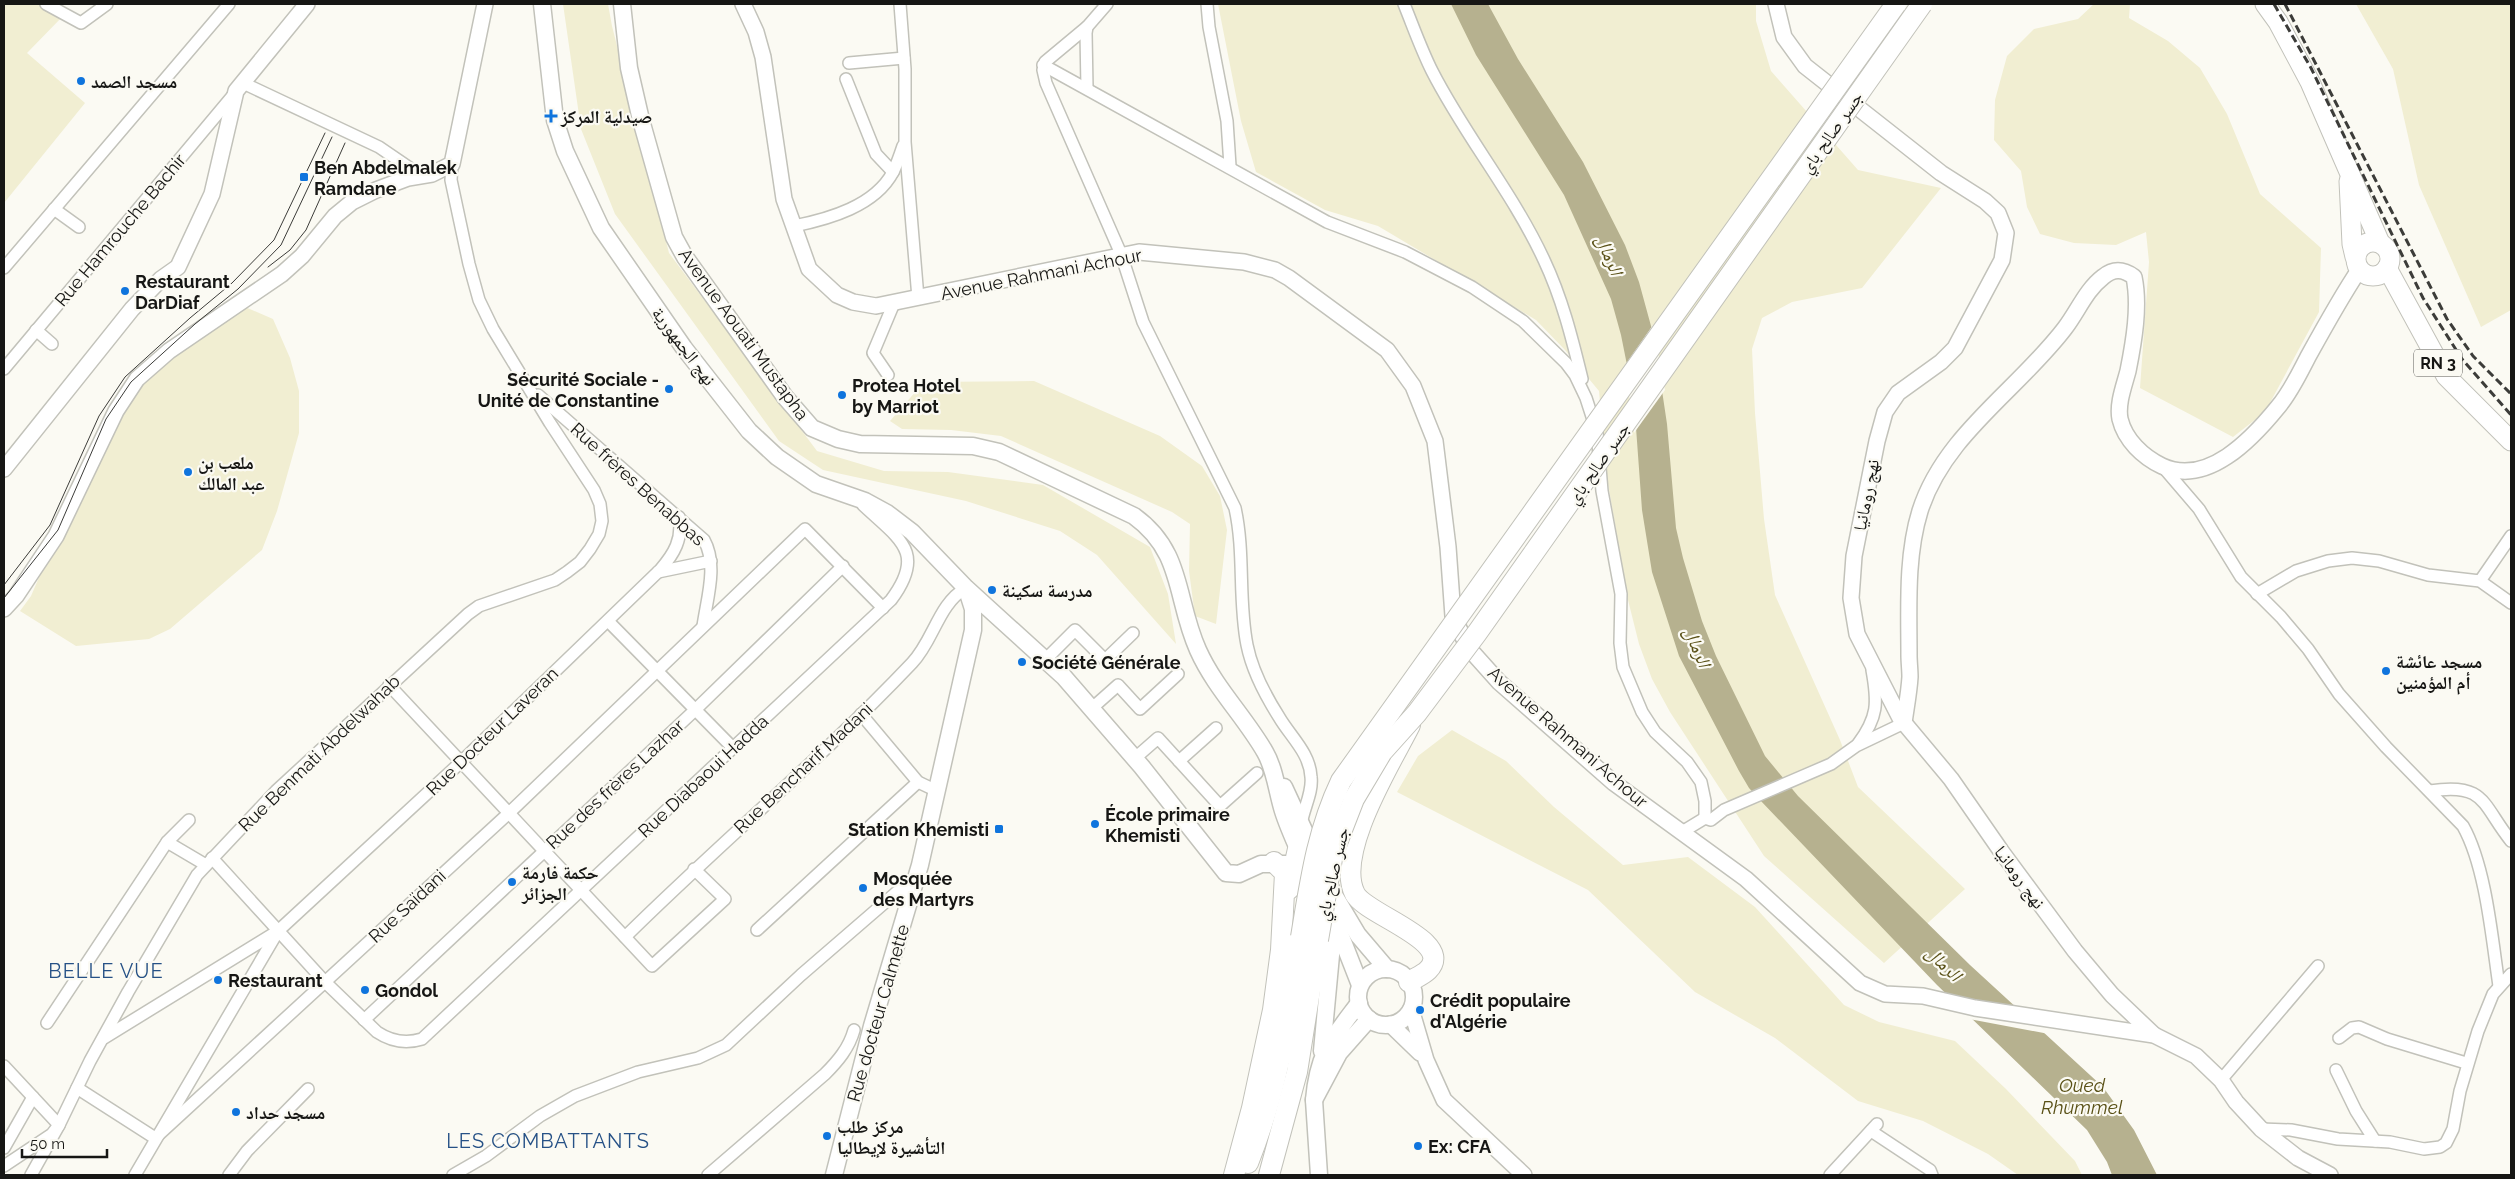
<svg xmlns="http://www.w3.org/2000/svg" width="2515" height="1179" viewBox="0 0 2515 1179" font-family="Raleway,'Noto Naskh Arabic',sans-serif">
<rect width="100%" height="100%" fill="#fbfaf3"/>
<g fill="#f1eed2">
<polygon points="4,4 42,4 62,17 27,53 85,103 4,203"/>
<polygon points="563,4 608,4 612,26 669,253 817,451 884,471 948,472 1043,485 1150,547 1168,594 1176,644 1097,555 1060,531 966,501 823,470 779,441 615,214 581,129"/>
<polygon points="1218,4 1756,4 1756,21 1771,71 1858,170 1941,188 1862,288 1792,302 1762,318 1752,349 1755,413 1764,519 1775,595 1840,740 1858,787 1965,889 1884,963 1764,856 1670,712 1652,679 1639,644 1628,600 1607,478 1599,391 1565,350 1536,320 1378,226 1325,210 1256,172 1241,121"/>
<polygon points="2094,4 2130,4 2129,18 2168,41 2200,68 2227,114 2260,194 2321,248 2319,312 2265,412 2233,437 2140,388 2149,262 2146,232 2116,245 2074,243 2040,234 2027,207 2021,171 1994,140 1995,100 2007,56 2034,29 2078,19"/>
<polygon points="2356,4 2511,4 2511,310 2481,327 2419,185 2393,69"/>
<polygon points="243,306 273,319 290,358 299,391 299,433 277,511 262,550 170,629 149,639 76,646 20,611 31,596 61,526 138,384 214,325"/>
<polygon points="1034,381 1160,436 1202,466 1220,496 1227,530 1216,624 1195,616 1189,571 1190,524 1172,512 1001,436 951,430 902,429 890,421 924,382"/>
<polygon points="1452,730 1506,761 1554,807 1623,865 1688,857 1755,907 1844,1005 1879,1022 1955,1041 2006,1089 2075,1161 2082,1175 2018,1175 1988,1154 1923,1121 1858,1101 1775,1038 1695,992 1588,890 1397,792 1418,756"/>
</g>
<polygon fill="#b6b18f" points="1451,4 1488,4 1518,59 1583,162 1625,245 1639,282 1654,337 1667,424 1676,528 1683,558 1702,621 1716,656 1765,756 1798,796 1970,965 2103,1087 2134,1130 2157,1175 2112,1175 2107,1162 2087,1130 1937,985 1760,800 1749,788 1739,771 1679,656 1652,572 1642,510 1634,400 1621,335 1611,299 1564,195 1476,55"/>
<g fill="#fbfaf3">
<polygon points="1653,325 1665,390 1634,433 1625,365"/>
<polygon points="1945,996 2022,1010 2049,1034 1969,1019"/>
</g>
<g fill="none" stroke-linecap="round" stroke-linejoin="round">
<g stroke="#c2c2ba" stroke-width="14">
<g id="minor">
<polyline points="46,4 81,23 107,4"/>
<polyline points="900,4 905,69 905,142 918,298"/>
<polyline points="1207,4 1209,27 1227,121 1230,166"/>
<path d="M1404,4c9,22 17,45 28,67 33,65 81,122 112,189 18,38 28,78 38,119"/>
<path d="M1087,27l-42,35 -2,8 3,13 75,171 22,68 92,186c10,45 3,92 12,137 5,25 18,50 32,72 11,19 31,36 32,60 2,16 -8,32 -10,48"/>
<polyline points="849,63 904,58"/>
<polyline points="1043,65 1327,222 1405,252 1472,287 1523,321 1566,363 1575,375 1586,398 1597,432 1602,491 1621,594 1620,643 1623,667 1642,712 1655,732 1687,762 1701,782 1705,801 1705,818"/>
<polyline points="846,79 876,154 893,172"/>
<polyline points="243,83 379,147 420,175"/>
<polyline points="1087,88 1086,33 1087,27 1107,4"/>
<polyline points="54,209 79,227"/>
<path d="M794,226c35,-7 81,-20 99,-54 4,-8 7,-17 10,-26"/>
<polyline points="4,268 229,4"/>
<polyline points="36,330 52,344"/>
<polyline points="4,369 235,93"/>
<polyline points="888,375 873,353 894,303"/>
<path d="M538,395l166,145c14,25 3,58 -1,86"/>
<path d="M2163,467l36,42 42,68 40,40 27,32 31,45 47,53 77,79c23,41 29,113 36,160"/>
<polyline points="658,572 711,561"/>
<polyline points="2480,581 2511,536"/>
<polyline points="2257,594 2296,571 2328,561 2352,558 2379,561 2428,575 2480,581 2511,603"/>
<polyline points="608,621 733,748"/>
<polyline points="1046,659 1075,630 1105,660 1133,633"/>
<polyline points="389,685 652,966 725,899 694,869"/>
<polyline points="1091,709 1118,685 1140,709 1178,674"/>
<polyline points="861,714 918,782 937,791"/>
<path d="M1858,744c20,-27 20,-41 14,-74"/>
<polyline points="1134,759 1158,738 1220,806 1257,773"/>
<polyline points="1179,761 1216,728"/>
<path d="M2430,791c56,-9 52,14 81,50"/>
<polyline points="1682,832 1705,818 1711,820 1724,810 1831,764 1856,746 1904,723"/>
<polyline points="167,842 206,865"/>
<path d="M212,858l113,124 52,50c15,10 29,12 45,7l469,-439c36,-48 8,-61 -28,-95"/>
<polyline points="757,930 918,782"/>
<path d="M625,937c94,-93 196,-178 287,-274 22,-23 26,-59 54,-75"/>
<polyline points="364,1020 694,711 843,566"/>
<polyline points="47,1023 167,842 189,820"/>
<path d="M104,1038l174,-107 183,-169 199,-192c14,-16 23,-31 19,-53"/>
<polyline points="2339,1038 2352,1028 2359,1027 2387,1039 2466,1063"/>
<polyline points="4,1066 59,1125 31,1175"/>
<polyline points="2336,1070 2356,1111 2375,1141"/>
<polyline points="2221,1080 2318,966"/>
<polyline points="77,1088 155,1138"/>
<polyline points="2261,1129 2291,1130 2338,1139 2390,1142 2424,1149 2440,1147 2446,1143 2453,1129 2460,1091 2478,1031 2493,994 2511,974"/>
<polyline points="1871,1131 1930,1170 1932,1175"/>
<polyline points="155,1138 509,813 805,529 883,608"/>
<polyline points="4,1148 33,1097"/>
<polyline points="4,1166 52,1134 59,1125 90,1061 128,992 197,875 276,791 468,614 479,606 555,580 567,572 580,562 590,549 599,534 602,521 600,504 594,490 550,423 493,329 479,300 469,264 451,180 452,164"/>
<polyline points="135,1175 277,933"/>
<polyline points="229,1175 247,1151 308,1089"/>
<polyline points="453,1175 486,1156 540,1116 575,1096 638,1072 698,1058 726,1045 801,975 897,892 916,881"/>
<path d="M708,1175l117,-101c13,-13 24,-26 29,-44"/>
<polyline points="1830,1175 1877,1124"/>
</g>
</g>
<g stroke="#c2c2ba" stroke-width="18">
<g id="tertiary">
<polyline points="743,4 756,32 763,57 784,199 809,269 837,295 853,302 876,306 1139,252 1244,262 1275,270 1289,278 1387,350 1413,386 1435,441 1448,547 1453,616 1464,639 1473,653 1499,682 1614,783 1746,879 1860,983 1885,994 1923,996 1975,1008 2154,1035 2196,1056 2221,1080 2236,1102 2261,1129 2298,1158 2330,1175"/>
<polyline points="1776,4 1784,37 1805,66 1941,173 1985,201 1998,213 2006,233 2002,260 1955,348 1941,362 1898,393 1885,412 1877,441 1854,556 1851,598 1857,634 1900,718 1951,779 2001,851 2075,951 2112,995 2154,1035"/>
<polyline points="4,469 132,309 161,279 178,267 212,194 236,91 307,4"/>
<polyline points="4,609 16,596 56,536 116,411 137,379 169,351 282,274 302,256 335,216 352,202 376,190 408,178 432,174 452,164 485,4"/>
<path d="M1904,723c2,-15 5,-30 6,-46 0,-7 -1,-15 -1,-22 0,-47 -3,-99 11,-144 24,-76 98,-121 145,-183 13,-17 21,-38 38,-51 11,-9 20,-8 31,0 6,29 0,64 -6,94 -4,15 -11,33 -8,48 5,21 23,38 42,47 45,21 90,-27 116,-59 13,-15 22,-35 31,-52 16,-29 32,-58 50,-85"/>
<polyline points="1411,1009 1426,1060 1444,1100 1524,1175"/>
<polyline points="1390,1024 1420,1053"/>
</g>
</g>
<g stroke="#c2c2ba" stroke-width="19">
<g id="secondary">
<polyline points="542,4 555,120 565,151 601,228 684,348 749,431 777,457 816,484 865,501 887,513 912,532 966,588 1064,677 1142,767 1226,873 1239,874 1261,864 1286,864"/>
<path d="M622,4l7,64 12,52 33,117 11,20 100,140 27,31 26,11 22,5 113,2 26,6 135,64c50,36 41,83 64,134 17,38 47,67 67,102 10,17 12,40 18,59 5,16 13,33 20,49"/>
<polyline points="1284,787 1333,893 1358,935 1387,969"/>
<polyline points="1321,898 1335,921 1360,985"/>
<circle cx="1386" cy="997" r="28"/>
<path d="M1359,1003c-28,37 -41,50 -45,97l25,-47 30,-34"/>
<polyline points="1322,1051 1334,923"/>
<polyline points="1314,1100 1319,1175"/>
<polyline points="834,1175 872,1026 920,865 973,630 973,609 967,590"/>
</g>
</g>
<g stroke="#c2c2ba" stroke-width="21">
<g id="primary">
<polyline points="2265,4 2278,22 2310,82 2380,243"/>
<polyline points="2349,181 2352,244 2355,257"/>
<circle cx="2373" cy="259" r="17"/>
<polyline points="2387,268 2446,376 2511,441"/>
</g>
</g>
<g stroke="#c2c2ba" stroke-width="22">
<g id="trunk">
<polyline points="1289,889 1298,849"/>
<path d="M1409,982c6,-4 14,-7 19,-12 28,-29 -62,-55 -73,-76 -21,-41 36,-131 55,-169"/>
<path d="M1248,1163c31,-77 40,-146 53,-226"/>
<polyline points="1234,1175 1252,1108 1273,1010 1281,950 1285,873 1274,862"/>
<polyline points="1269,1175 1297,1072 1318,940"/>
</g>
</g>
<use href="#minor" stroke="#fff" stroke-width="11"/>
<use href="#tertiary" stroke="#fff" stroke-width="15"/>
<use href="#secondary" stroke="#fff" stroke-width="16"/>
<use href="#primary" stroke="#fff" stroke-width="19"/>
<use href="#trunk" stroke="#fff" stroke-width="20"/>
<g stroke="#3c3c39" stroke-width="1">
<polyline points="268,267 290,250 306,230 345,143"/>
<polyline points="4,585 50,525 99,416 125,377 190,318 232,283 274,240 325,133"/>
<polyline points="4,598 58,530 106,419 131,382 195,324 238,289 281,245 332,137"/>
</g>
<g stroke="#3c3c39" stroke-width="3" stroke-dasharray="8 4" stroke-linecap="butt">
<polyline points="2274,4 2311,68 2423,298 2462,359 2511,415"/>
<polyline points="2285,4 2447,319 2473,356 2511,394"/>
</g>
<g stroke="#c2c2ba" stroke-width="22" stroke-linecap="butt">
<g id="trunk-bridge">
<path d="M1301,937c9,-54 16,-106 40,-156l555,-777"/>
<polyline points="1318,940 1333,853 1354,799 1382,752 1417,713 1477,633 1922,4"/>
</g>
</g>
<use href="#trunk-bridge" stroke="#fff" stroke-width="20"/>
</g>
<g fill="#0f74dd" stroke="#fbfaf3" stroke-width="2">
<circle cx="81" cy="81" r="5"/>
<path d="M548.5 108.5h5v5h5v5h-5v5h-5v-5h-5v-5h5z"/>
<rect x="299" y="172" width="10" height="10" rx="2.5"/>
<circle cx="125" cy="291" r="5"/>
<circle cx="669" cy="389" r="5"/>
<circle cx="842" cy="395" r="5"/>
<circle cx="188" cy="472" r="5"/>
<circle cx="992" cy="590" r="5"/>
<circle cx="1022" cy="662" r="5"/>
<circle cx="2386" cy="671" r="5"/>
<circle cx="1095" cy="824" r="5"/>
<rect x="994" y="824" width="10" height="10" rx="2.5"/>
<circle cx="512" cy="882" r="5"/>
<circle cx="863" cy="888" r="5"/>
<circle cx="218" cy="980" r="5"/>
<circle cx="365" cy="990" r="5"/>
<circle cx="1420" cy="1010" r="5"/>
<circle cx="236" cy="1112" r="5"/>
<circle cx="827" cy="1136" r="5"/>
<circle cx="1418" cy="1146" r="5"/>
</g>
<g text-anchor="middle" dominant-baseline="central" stroke-width="4.5" stroke-linejoin="round" paint-order="stroke">
<rect fill="#fbfaf3" stroke="#5b5a57" stroke-width="1" x="2414" y="349.5" width="48" height="27" rx="4"/>
<g font-size="16" font-weight="bold" fill="#161614">
<text x="2438" y="363">RN 3</text>
</g>
<g font-size="18" font-weight="bold" fill="#161614" stroke="#fbfaf3" text-anchor="start">
<text x="91" y="81">مسجد الصمد</text>
<text x="561" y="116">صيدلية المركز</text>
<text x="314" y="167">Ben Abdelmalek<tspan x="314" dy="21">Ramdane</tspan></text>
<text x="135" y="281">Restaurant<tspan x="135" dy="21">DarDiaf</tspan></text>
<text x="659" y="379" text-anchor="end">Sécurité Sociale -<tspan x="659" dy="21">Unité de Constantine</tspan></text>
<text x="852" y="385">Protea Hotel<tspan x="852" dy="21">by Marriot</tspan></text>
<text x="198" y="462">ملعب بن<tspan x="198" dy="21">عبد المالك</tspan></text>
<text x="1002" y="590">مدرسة سكينة</text>
<text x="2396" y="661">مسجد عائشة<tspan x="2396" dy="21">أم المؤمنين</tspan></text>
<text x="1032" y="662">Société Générale</text>
<text x="1105" y="814">École primaire<tspan x="1105" dy="21">Khemisti</tspan></text>
<text x="989" y="829" text-anchor="end">Station Khemisti</text>
<text x="522" y="872">حكمة فارمة<tspan x="522" dy="21">الجزائر</tspan></text>
<text x="873" y="878">Mosquée<tspan x="873" dy="21">des Martyrs</tspan></text>
<text x="228" y="980">Restaurant</text>
<text x="375" y="990">Gondol</text>
<text x="1430" y="1000">Crédit populaire<tspan x="1430" dy="21">d'Algérie</tspan></text>
<text x="246" y="1112">مسجد حداد</text>
<text x="837" y="1126">مركز طلب<tspan x="837" dy="21">التأشيرة لإيطاليا</tspan></text>
<text x="1428" y="1146">Ex: CFA</text>
</g>
<g font-size="18" fill="#161614" stroke="#fbfaf3">
<text transform="translate(1831 132) rotate(-55)">جسر صالح باي</text>
<text transform="translate(120 230) rotate(-50)">Rue Hamrouche Bachir</text>
<text transform="translate(1041 274) rotate(-11)">Avenue Rahmani Achour</text>
<text transform="translate(744 334) rotate(54)">Avenue Aouati Mustapha</text>
<text transform="translate(684 346) rotate(53)">نهج الجمهورية</text>
<text transform="translate(1598 463) rotate(-55)">جسر صالح باي</text>
<text transform="translate(638 484) rotate(42)">Rue frères Benabbas</text>
<text transform="translate(1866 495) rotate(-79)">نهج رومانيا</text>
<text transform="translate(492 731) rotate(-44)">Rue Docteur Laveran</text>
<text transform="translate(1568 737) rotate(41)">Avenue Rahmani Achour</text>
<text transform="translate(319 753) rotate(-44)">Rue Benmati Abdelwahab</text>
<text transform="translate(803 768) rotate(-43)">Rue Bencharif Madani</text>
<text transform="translate(703 776) rotate(-43)">Rue Diabaoui Hadda</text>
<text transform="translate(615 784) rotate(-43)">Rue des frères Lazhar</text>
<text transform="translate(1332 874) rotate(-77)">جسر صالح باي</text>
<text transform="translate(2020 877) rotate(54)">نهج رومانيا</text>
<text transform="translate(407 906) rotate(-43)">Rue Saïdani</text>
<text transform="translate(878 1013) rotate(-74)">Rue docteur Calmette</text>
</g>
<g font-size="19" font-style="italic" fill="#595016" stroke="#fbfaf3">
<text transform="translate(1610 255) rotate(67)">الرمال</text>
<text transform="translate(1698 647) rotate(67)">الرمال</text>
<text transform="translate(1944 963) rotate(44)">الرمال</text>
<text x="2082" y="1085">Oued<tspan x="2082" dy="22">Rhummel</tspan></text>
</g>
<g font-size="20" letter-spacing="1" fill="#265186" stroke="#fbfaf3">
<text x="106" y="971">BELLE VUE</text>
<text x="548" y="1141">LES COMBATTANTS</text>
</g>
</g>
<rect width="2515" height="1179" fill="none" stroke="#161614" stroke-width="10"/>
<path d="M22 1149v8h85v-8" fill="none" stroke="#161614" stroke-width="2.5"/>
<text x="30" y="1149" font-size="15" fill="#161614" stroke="#fbfaf3" stroke-width="4" paint-order="stroke">50 m</text>
</svg>
